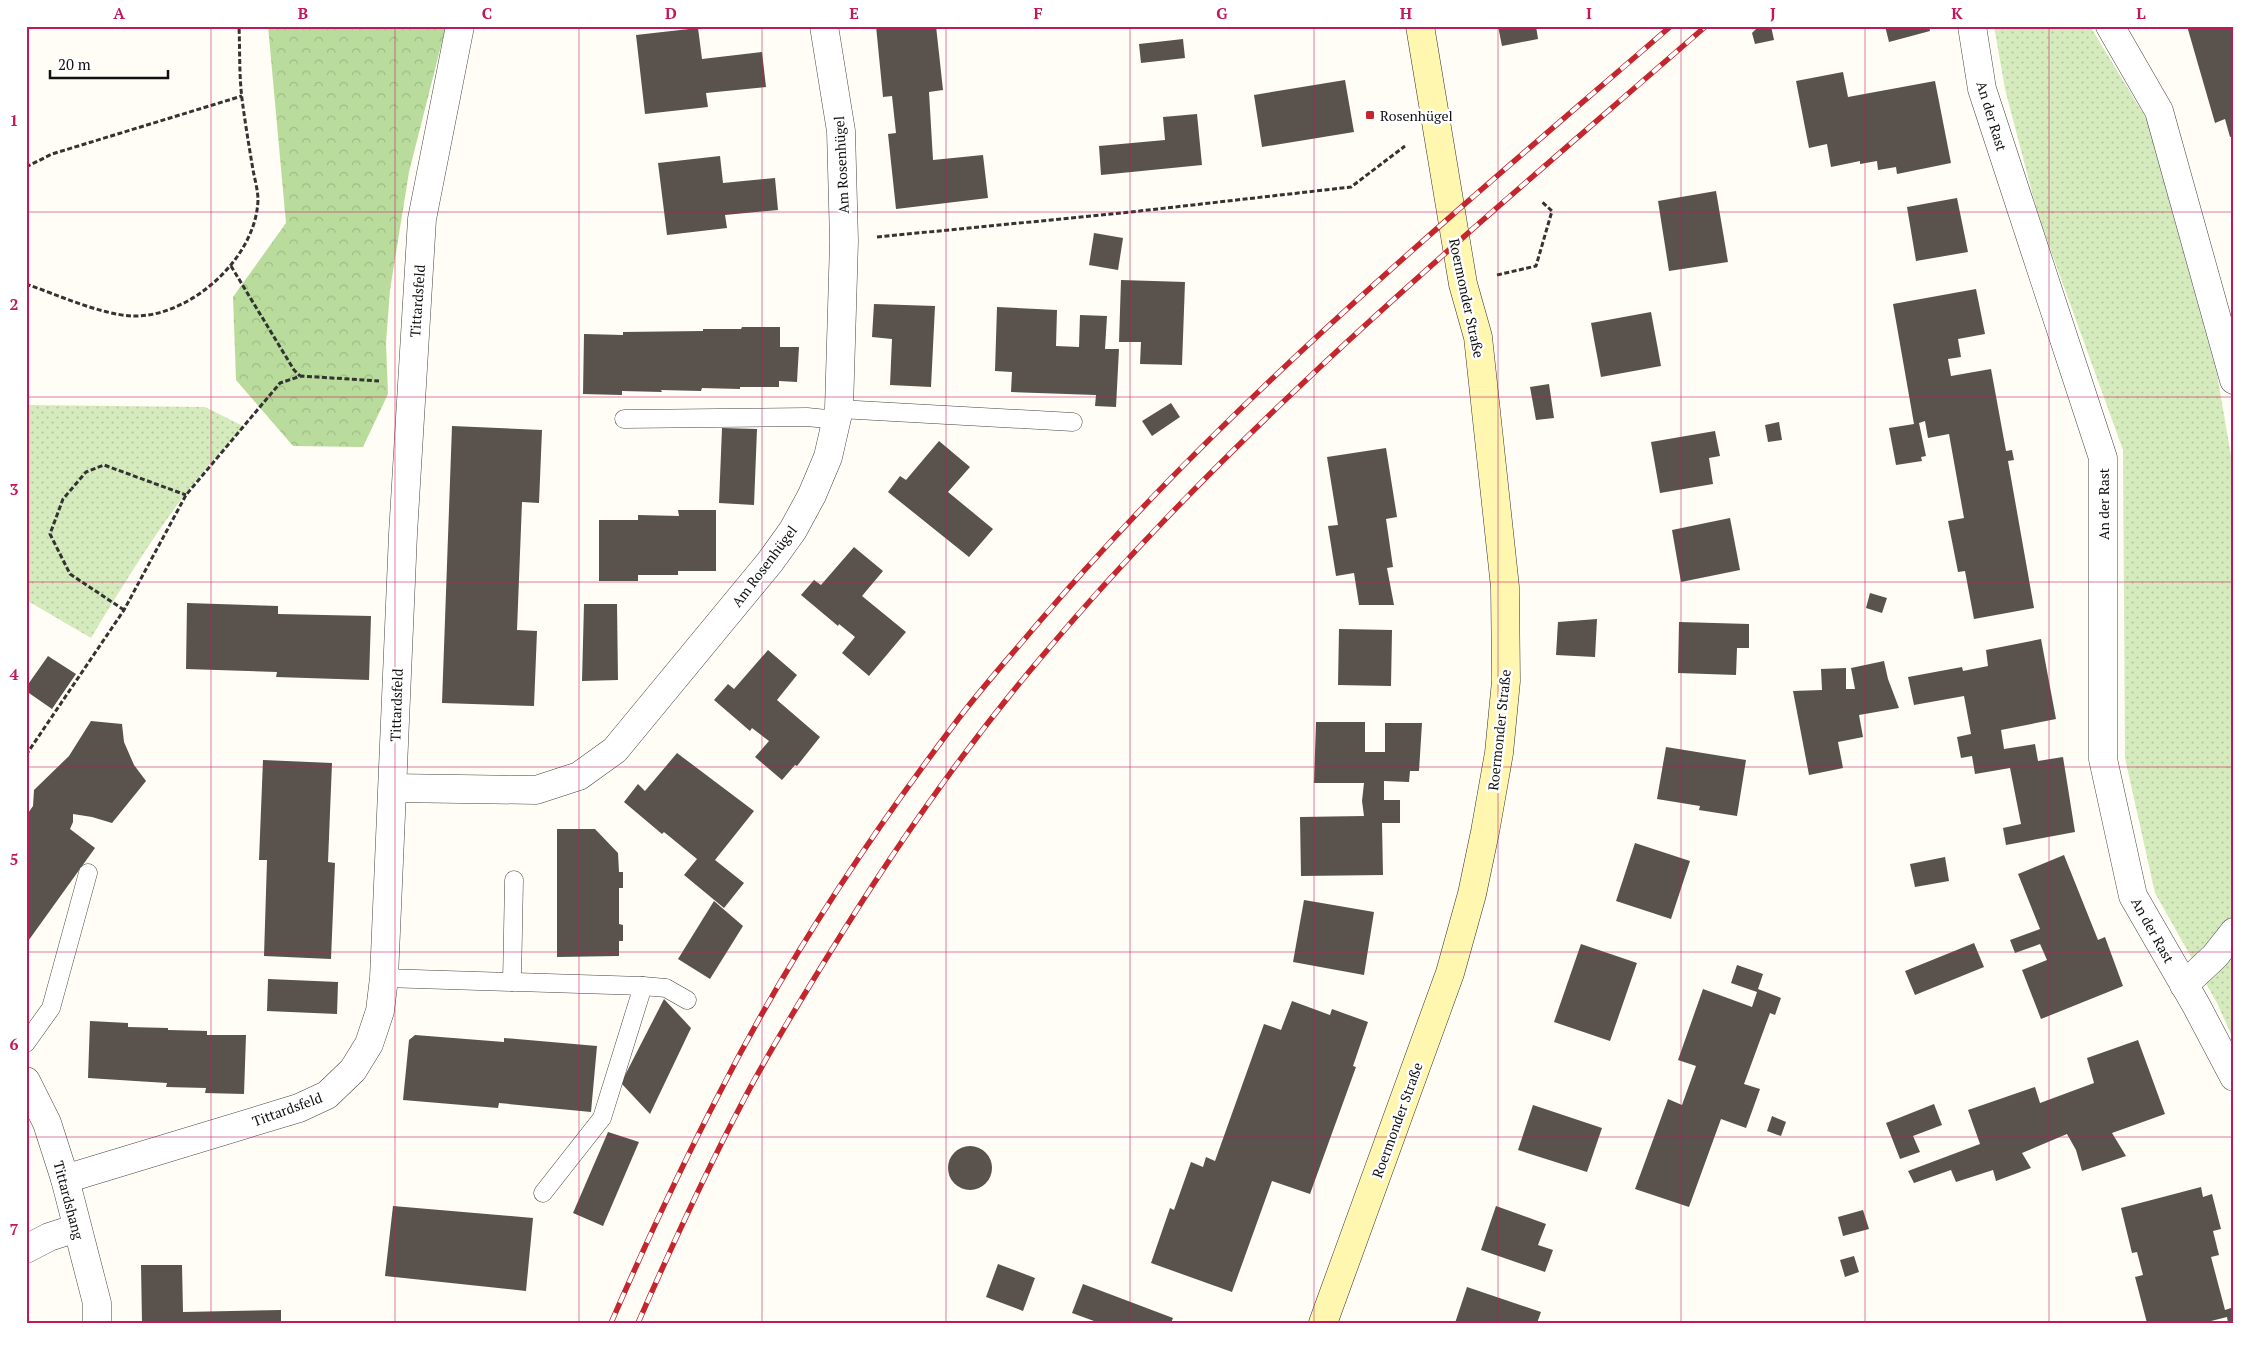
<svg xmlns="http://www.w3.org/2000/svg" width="2260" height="1349" viewBox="0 0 2260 1349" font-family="'PT Serif',serif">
<defs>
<pattern id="forest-crowns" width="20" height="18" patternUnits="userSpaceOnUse" patternTransform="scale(1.25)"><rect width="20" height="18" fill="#b9dc9c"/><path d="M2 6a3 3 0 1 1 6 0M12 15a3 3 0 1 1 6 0" fill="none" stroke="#9ebc85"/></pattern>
<pattern id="park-dots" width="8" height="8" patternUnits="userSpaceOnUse" patternTransform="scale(1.25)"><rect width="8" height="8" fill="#d5ebbd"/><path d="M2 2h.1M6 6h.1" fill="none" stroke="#b6c8a1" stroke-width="1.8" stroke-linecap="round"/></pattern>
</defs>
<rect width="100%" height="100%" fill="#fffdf5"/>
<polygon fill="url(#forest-crowns)" points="268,26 446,26 409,172 390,290 386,343 388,394 363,447 293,446 236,380 233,297 286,223"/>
<g fill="url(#park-dots)">
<polygon points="1994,26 2090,26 2147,120 2217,374 2234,473 2234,1041 2217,1003 2155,893 2125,758 2123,450 2038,215 2005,89"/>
<path d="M26,405l179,2 40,20c-63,60 -109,137 -154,211l-65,-38z"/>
</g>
<g fill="#5a524d">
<polygon points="876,26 936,26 943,90 929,92 933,160 983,155 988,198 896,209 888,134 896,133 892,96 883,97"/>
<polygon points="1498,26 1536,26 1538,39 1502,46"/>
<polygon points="1759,26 1771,26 1774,40 1755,44 1752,33"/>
<polygon points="1885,26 1929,26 1930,31 1889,42"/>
<polygon points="2187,26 2234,26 2234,136 2230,137 2225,119 2215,123"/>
<polygon points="698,28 702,59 762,52 766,87 706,93 708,107 645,114 636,35"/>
<polygon points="1183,39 1185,58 1141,63 1139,44"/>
<polygon points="1843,72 1848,97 1935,81 1951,163 1897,174 1896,167 1878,170 1877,161 1860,164 1860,161 1831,167 1827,144 1809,148 1796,81"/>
<polygon points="1345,80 1354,132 1262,147 1254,95"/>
<polygon points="1197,114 1202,165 1101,175 1099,146 1165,140 1163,117"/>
<polygon points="720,156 723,183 775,178 778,210 725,215 727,228 667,235 658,163"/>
<polygon points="1716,191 1728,262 1669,271 1658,201"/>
<polygon points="1957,198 1968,252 1916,261 1907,207"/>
<polygon points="1094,233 1123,238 1118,270 1089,265"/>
<polygon points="1121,280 1185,282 1182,365 1140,364 1141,342 1119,342"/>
<polygon points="1976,289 1985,334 1958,339 1961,357 1948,359 1951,376 1991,369 2006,451 2012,450 2014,460 2008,461 2034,608 1974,619 1965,571 1958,572 1948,521 1964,518 1949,434 1928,438 1925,421 1919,423 1926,456 1921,457 1922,461 1896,465 1889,428 1914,424 1893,304"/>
<polygon points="874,304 935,306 931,387 890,385 892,339 872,337"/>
<polygon points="997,307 1057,310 1056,346 1079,347 1080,315 1107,316 1105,349 1119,349 1116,407 1095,406 1096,395 1011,392 1012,372 995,371"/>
<polygon points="1651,312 1661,366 1601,377 1591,323"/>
<polygon points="742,327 780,327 780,347 799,347 797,382 779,381 779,387 740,387 740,389 702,388 701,391 661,390 662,392 622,391 622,395 583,394 584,334 623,335 623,332 703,331 703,329 741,329"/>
<polygon points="1549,384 1554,418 1536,420 1530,387"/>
<polygon points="1171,403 1180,417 1152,436 1142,421"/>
<polygon points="1779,422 1782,440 1768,442 1765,425"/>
<polygon points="452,426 542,430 539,503 522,502 517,630 537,631 534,706 442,703"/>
<polygon points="722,428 757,429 754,505 719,503"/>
<polygon points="1715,431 1720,456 1709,458 1713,484 1660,493 1651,442"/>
<polygon points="939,441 970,467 948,492 993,529 969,557 888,492 900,476 906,480"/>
<polygon points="1386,448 1397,517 1386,519 1393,567 1387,568 1394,605 1359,605 1354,573 1336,576 1328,526 1338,525 1327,457"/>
<polygon points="678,510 716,510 716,571 678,571 678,575 638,575 638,581 599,581 599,520 638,520 638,515 679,516"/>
<polygon points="1730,518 1740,570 1681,582 1672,530"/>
<polygon points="854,547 883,571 862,596 906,632 869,676 842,653 855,637 839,624 838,626 801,595 814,580 821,585"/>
<polygon points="1870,593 1887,598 1882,613 1866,608"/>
<polygon points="187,603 278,606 278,614 371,616 369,680 276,677 277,672 186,669"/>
<polygon points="584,604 617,604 618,680 582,681"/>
<polygon points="1597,619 1595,657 1556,655 1558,622"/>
<polygon points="1679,622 1749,624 1749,648 1737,648 1736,675 1678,673"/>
<polygon points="1339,629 1392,630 1391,686 1338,685"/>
<polygon points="2041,639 2056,719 2001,730 2004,749 2035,744 2038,761 2063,757 2075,832 2006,845 2003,828 2021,824 2010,768 1975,774 1972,756 1961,758 1957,737 1971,734 1964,696 1914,705 1908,677 1962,667 1963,671 1988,666 1986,650"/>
<polygon points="768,650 797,675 777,700 820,737 797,766 795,765 782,780 755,757 769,741 752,728 750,731 714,700 728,684 734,689"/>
<polygon points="48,656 76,674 52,709 26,691 26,681 29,683"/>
<polygon points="1884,661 1888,679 1899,708 1859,715 1863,737 1838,742 1843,768 1809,775 1793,691 1822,690 1821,669 1846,668 1846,689 1855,689 1851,668"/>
<polygon points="91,721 122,724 124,742 134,765 146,781 112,823 92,817 73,814 73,822 70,829 95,848 26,944 26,816 33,806 34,790 69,756"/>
<polygon points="1316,722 1365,722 1365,752 1385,752 1385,723 1422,723 1419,771 1410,771 1409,782 1384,781 1384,800 1400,800 1400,823 1382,823 1383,875 1301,876 1300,817 1364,816 1362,801 1364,783 1314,783"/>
<polygon points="1666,747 1746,760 1737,816 1699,810 1700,806 1657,799"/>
<polygon points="677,753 754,811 715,860 744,883 724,908 684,875 697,859 664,832 662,834 624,802 638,784 645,791"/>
<polygon points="263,760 332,763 328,862 335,863 331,959 264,956 267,860 259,860"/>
<polygon points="557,829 595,829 618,853 619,872 623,872 623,888 619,888 619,924 623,925 623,941 619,941 619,956 557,957"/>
<polygon points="1635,843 1690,861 1671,919 1616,901"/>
<polygon points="2064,855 2098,940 2105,937 2123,986 2041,1019 2022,970 2047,960 2040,944 2015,953 2010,940 2040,929 2018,874"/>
<polygon points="1945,857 1949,881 1915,887 1910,864"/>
<polygon points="1304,900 1374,912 1364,975 1293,962"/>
<polygon points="714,901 743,926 710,979 678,959"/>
<polygon points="1974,943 1984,967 1915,995 1905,971"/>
<polygon points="1581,944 1637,963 1610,1041 1554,1022"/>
<polygon points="1737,965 1763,974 1758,989 1781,998 1775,1015 1770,1013 1744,1084 1760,1089 1746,1128 1721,1119 1689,1207 1635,1189 1668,1099 1682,1105 1696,1066 1678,1060 1703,989 1752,1007 1757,992 1731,983"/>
<polygon points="268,979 338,982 337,1014 267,1011"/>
<polygon points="664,999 691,1028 650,1114 621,1083"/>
<polygon points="1292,1001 1330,1015 1332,1009 1368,1022 1353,1066 1356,1067 1310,1194 1272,1181 1232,1292 1151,1263 1170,1208 1174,1210 1191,1162 1203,1167 1206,1157 1215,1161 1264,1024 1281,1030"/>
<polygon points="90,1021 128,1023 128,1027 168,1028 168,1030 207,1031 207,1035 246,1035 244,1094 205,1093 206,1088 166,1087 167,1083 88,1078"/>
<polygon points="415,1035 504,1042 504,1038 597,1046 591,1112 499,1103 498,1108 403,1100 409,1040"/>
<polygon points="2138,1040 2165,1114 2112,1133 2126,1156 2082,1171 2076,1150 2067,1134 2022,1153 2031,1168 1996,1181 1993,1170 1956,1182 1951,1170 1914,1183 1908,1171 1980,1144 1968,1110 2035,1087 2040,1103 2094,1083 2087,1058"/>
<polygon points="1934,1104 1942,1125 1913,1136 1920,1152 1900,1159 1886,1123"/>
<polygon points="1533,1105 1602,1128 1587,1172 1518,1150"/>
<polygon points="1772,1116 1786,1122 1781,1136 1767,1131"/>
<polygon points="608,1132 639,1142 603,1226 573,1213"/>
<circle cx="970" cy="1168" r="22"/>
<polygon points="2201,1187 2203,1197 2212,1194 2221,1229 2213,1231 2219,1255 2211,1257 2225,1310 2234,1307 2234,1323 2228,1323 2227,1317 2203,1323 2147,1323 2135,1277 2143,1275 2137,1252 2132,1253 2121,1208"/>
<polygon points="393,1206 533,1218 526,1291 385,1276"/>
<polygon points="1496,1206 1546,1224 1538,1245 1553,1250 1545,1272 1481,1250"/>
<polygon points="1863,1210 1869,1229 1843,1236 1838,1217"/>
<polygon points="1854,1256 1859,1272 1845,1277 1840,1260"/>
<polygon points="998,1264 1035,1278 1023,1311 986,1297"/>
<polygon points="141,1265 182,1265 183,1312 281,1310 281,1323 142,1323"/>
<polygon points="1083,1284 1173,1318 1171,1323 1093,1323 1094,1321 1072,1313"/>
<polygon points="1467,1287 1541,1312 1537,1323 1455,1323"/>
</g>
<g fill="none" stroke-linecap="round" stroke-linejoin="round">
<g stroke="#444" stroke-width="19">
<g id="lane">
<polyline points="839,409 1073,422"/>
<polyline points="624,419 807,417 837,420"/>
<polyline points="384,978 643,986 666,988 687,1000"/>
<polyline points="512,982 514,880"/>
<polyline points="26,1043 51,1008 88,873"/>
<polyline points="543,1193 602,1118 643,986"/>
</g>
</g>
<g stroke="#444" stroke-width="29">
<g id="street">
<polyline points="1972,26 1982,89 2103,458 2103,759 2133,896 2196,1005 2234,1077"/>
<polyline points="2110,26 2159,111 2234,380"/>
<polyline points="393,788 536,790 579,776 615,750 770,562 793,530 812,495 828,457 839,409 844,241 841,131 824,26"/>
<polyline points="2184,985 2215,956 2234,932"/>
<polyline points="26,1081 47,1123 65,1179 97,1303 97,1323"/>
<polyline points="65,1179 299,1108 327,1095 353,1070 369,1044 380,1011 384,978 403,534 422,219 460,26"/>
<polyline points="26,1249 49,1237 77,1228"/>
</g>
</g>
<g stroke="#333" stroke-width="29">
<polyline id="secondary" points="1323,1323 1450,973 1472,894 1485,832 1499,753 1506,681 1505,587 1478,337 1463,284 1420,26"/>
</g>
<g stroke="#333" stroke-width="3" stroke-dasharray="5 2.5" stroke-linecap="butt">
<polyline points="26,167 52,154 242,96"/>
<polyline points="877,237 1122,213 1351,187 1405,146"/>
<polyline points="231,266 294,370 300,376"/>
<polyline points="1497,275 1536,266 1552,211 1541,201"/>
<path d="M26,284c32,11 73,30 106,32 57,2 124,-57 126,-116 0,-9 -3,-20 -5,-30 -4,-24 -8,-48 -11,-71 -3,-24 -2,-49 -3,-73"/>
<polyline points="124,610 70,574 50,534 63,499 86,472 104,465 186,495"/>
<polyline points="26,755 124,610 186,495 280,383 301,376 379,381"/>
</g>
<use href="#lane" stroke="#fff" stroke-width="18"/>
<use href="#street" stroke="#fff" stroke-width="28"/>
<use href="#secondary" stroke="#fff6b0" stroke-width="28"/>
<g stroke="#c4262e" stroke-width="5.5">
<g id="rail">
<path d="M611,1323c34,-78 70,-156 109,-231 65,-128 146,-251 233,-366 25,-34 54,-66 81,-98 189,-223 416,-411 637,-602"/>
<path d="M638,1323c32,-73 65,-145 102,-216 26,-51 56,-99 86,-148 65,-106 137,-210 218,-305 196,-233 433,-428 662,-628"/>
</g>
</g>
<use href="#rail" stroke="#fff" stroke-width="4" stroke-dasharray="11" stroke-linecap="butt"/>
</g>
<path fill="none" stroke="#c2185b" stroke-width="1" stroke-opacity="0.55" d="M211,26v1297M395,26v1297M579,26v1297M762,26v1297M946,26v1297M1130,26v1297M1314,26v1297M1498,26v1297M1681,26v1297M1865,26v1297M2049,26v1297M26,212h2208M26,397h2208M26,582h2208M26,767h2208M26,952h2208M26,1137h2208"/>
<rect fill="#c4262e" stroke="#fff" stroke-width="2" x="1365" y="110" width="10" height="10" rx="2.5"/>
<g text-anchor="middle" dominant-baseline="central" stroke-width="5" stroke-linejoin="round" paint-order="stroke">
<g font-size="14" fill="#111" stroke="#fff" text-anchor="start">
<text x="1380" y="115">Rosenhügel</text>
</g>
<g font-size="14" fill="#111" stroke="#fff">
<text transform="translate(1992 116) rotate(73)">An der Rast</text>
<text transform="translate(841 165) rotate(-93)">Am Rosenhügel</text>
<text transform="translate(1467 298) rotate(78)">Roermonder Straße</text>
<text transform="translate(417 301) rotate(-86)">Tittardsfeld</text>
<text transform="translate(2103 504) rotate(-90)">An der Rast</text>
<text transform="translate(764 566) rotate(-53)">Am Rosenhügel</text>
<text transform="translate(396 705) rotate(-88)">Tittardsfeld</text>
<text transform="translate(1499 730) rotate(-84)">Roermonder Straße</text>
<text transform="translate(2153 930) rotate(61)">An der Rast</text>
<text transform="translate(287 1109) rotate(-20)">Tittardsfeld</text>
<text transform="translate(1397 1120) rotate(-70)">Roermonder Straße</text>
<text transform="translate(69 1200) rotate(75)">Tittardshang</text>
</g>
</g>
<rect width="2260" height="1349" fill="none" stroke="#ffffff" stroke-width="55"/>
<path d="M50 70v8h118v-8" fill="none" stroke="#111111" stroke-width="2.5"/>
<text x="58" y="70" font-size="15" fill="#111111" stroke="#ffffff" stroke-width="4" paint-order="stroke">20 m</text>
<rect x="28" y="28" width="2204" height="1294" fill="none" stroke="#c2185b" stroke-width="2"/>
<g font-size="16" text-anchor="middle" font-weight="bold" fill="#c2185b">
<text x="119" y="19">A</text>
<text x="303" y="19">B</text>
<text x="487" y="19">C</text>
<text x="671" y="19">D</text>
<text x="854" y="19">E</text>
<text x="1038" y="19">F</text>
<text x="1222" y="19">G</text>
<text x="1406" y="19">H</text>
<text x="1589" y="19">I</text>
<text x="1773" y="19">J</text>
<text x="1957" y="19">K</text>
<text x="2141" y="19">L</text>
<text x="14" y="126">1</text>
<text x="14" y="310">2</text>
<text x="14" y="495">3</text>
<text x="14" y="680">4</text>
<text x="14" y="865">5</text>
<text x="14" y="1050">6</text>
<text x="14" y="1235">7</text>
</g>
</svg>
